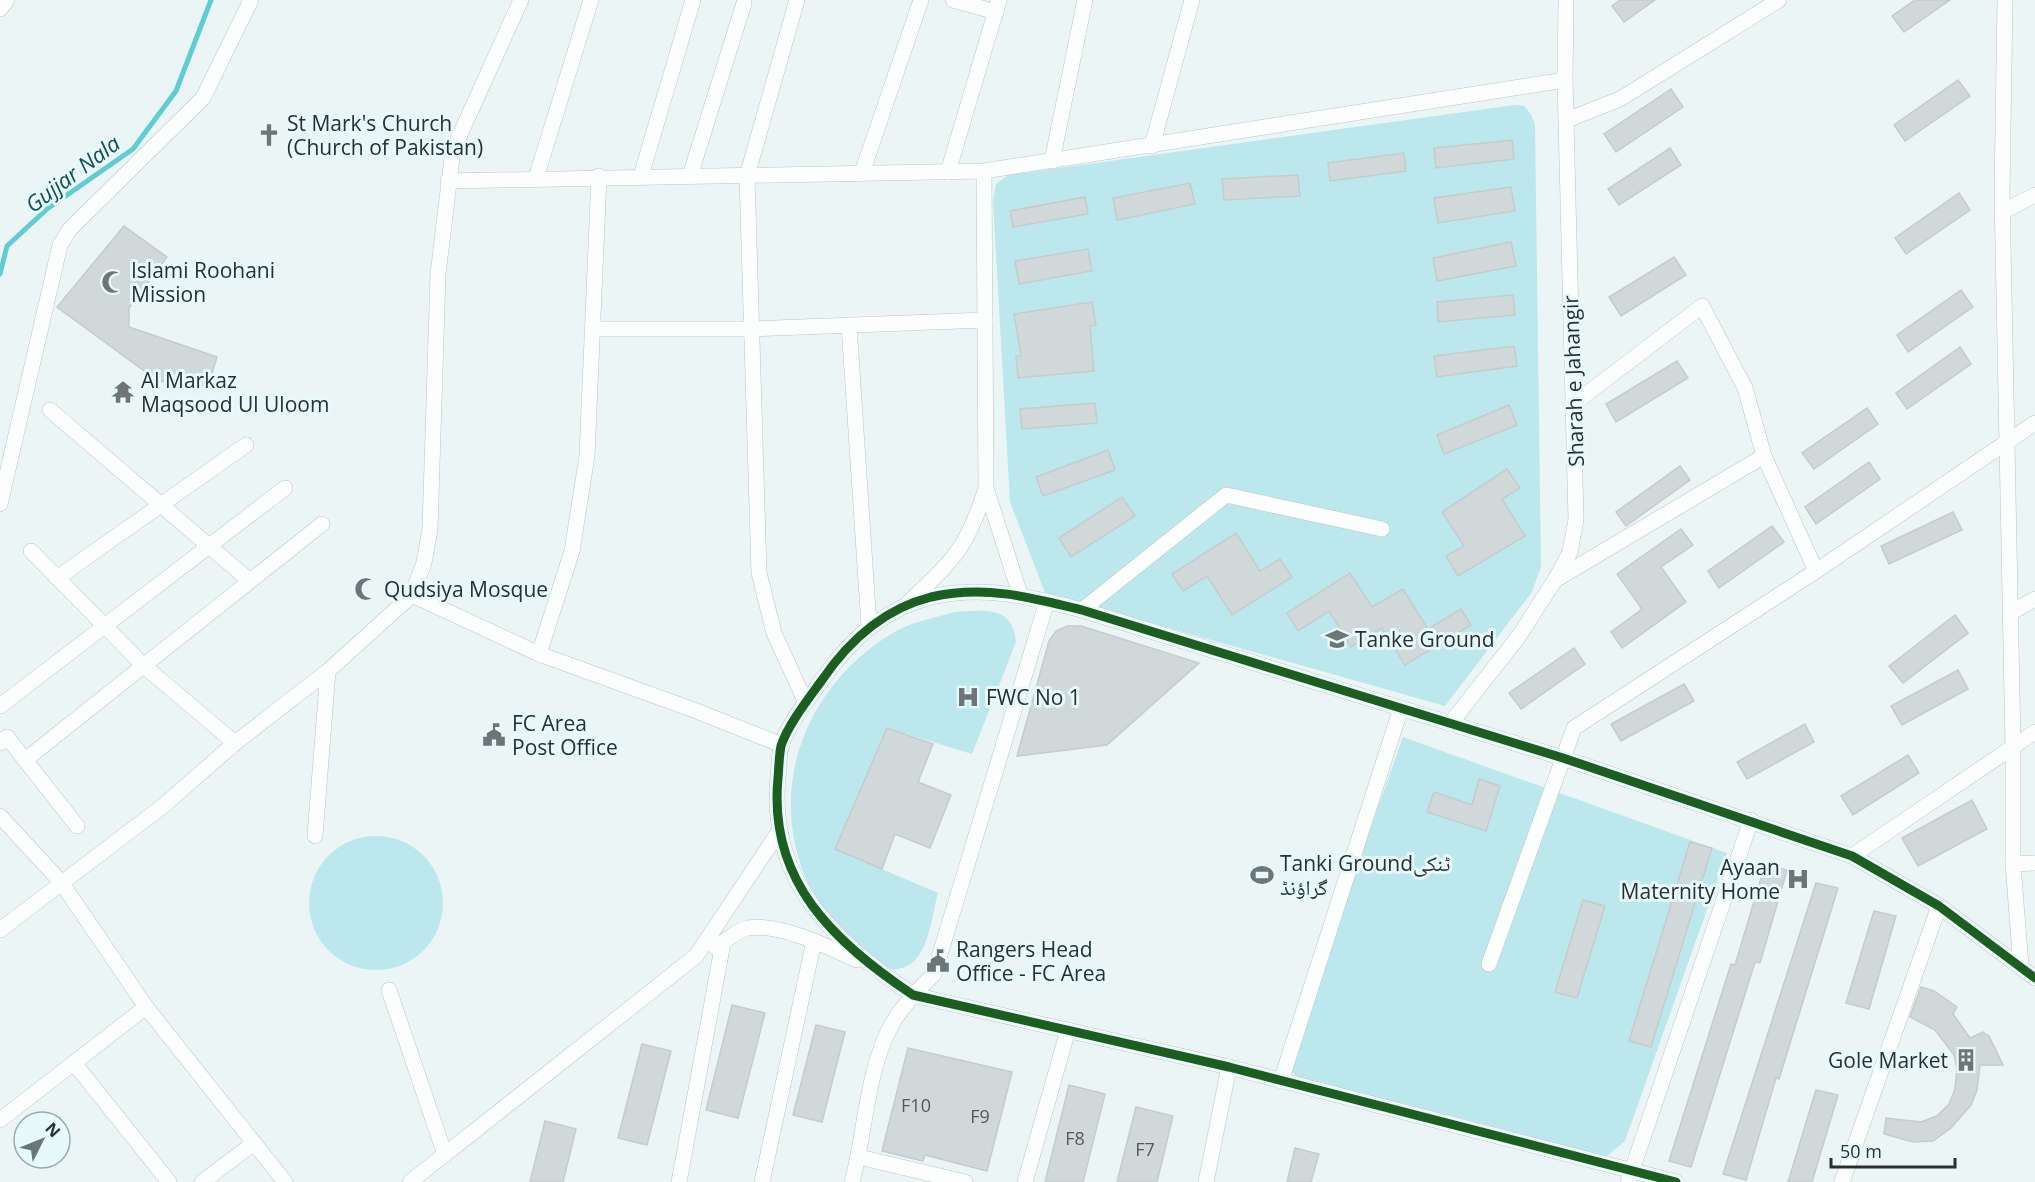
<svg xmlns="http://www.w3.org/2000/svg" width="2035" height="1182" viewBox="0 0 2035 1182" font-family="'Open Sans','Noto Naskh Arabic',sans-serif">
<rect width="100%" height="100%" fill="#ebf5f6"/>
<g fill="#bce8ed">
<polygon points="1515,105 1524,106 1531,114 1535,125 1541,567 1532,592 1445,706 1045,593 1010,502 993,201 996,184 1008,175"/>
<path d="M954,612c28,-1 59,-8 62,30l-44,112 -85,-26 -52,121 103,44c-6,21 -9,63 -31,73 -26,12 -43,-11 -59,-29 -16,-19 -35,-39 -44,-63 -37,-95 7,-195 94,-244 16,-9 38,-12 56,-18z"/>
<polygon points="1403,737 1727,853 1625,1141 1601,1161 1301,1080 1285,1066"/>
<circle cx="376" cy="903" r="67"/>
</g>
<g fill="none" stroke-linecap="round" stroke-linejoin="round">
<polyline stroke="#60ccd4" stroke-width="5" points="0,274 7,246 47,209 133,149 176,91 211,0"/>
</g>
<g fill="#d0d8d9" stroke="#c4cccd" stroke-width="1.5">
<polygon points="1620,0 1655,0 1624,22 1612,6"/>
<polygon points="1915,0 1950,0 1904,32 1892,16"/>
<polygon points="1958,80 1970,96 1905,141 1894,125"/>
<polygon points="1671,89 1683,107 1616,152 1604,134"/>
<polygon points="1512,140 1514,159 1436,168 1434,148"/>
<polygon points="1670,148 1681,165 1619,205 1608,189"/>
<polygon points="1404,153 1406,171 1330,181 1328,163"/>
<polygon points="1298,175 1300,196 1224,200 1222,179"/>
<polygon points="1190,183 1195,204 1117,220 1113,198"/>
<polygon points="1511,187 1515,211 1438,223 1434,198"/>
<polygon points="1959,193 1970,210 1906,254 1895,238"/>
<polygon points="1085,197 1088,214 1013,227 1010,211"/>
<polygon points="124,226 167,257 129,308 129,327 217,357 208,386 158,381 57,307"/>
<polygon points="1511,242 1516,266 1437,281 1433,258"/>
<polygon points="1088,249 1092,271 1019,284 1015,261"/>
<polygon points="1674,257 1686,275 1621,316 1609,297"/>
<polygon points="1961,290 1973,307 1908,352 1897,335"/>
<polygon points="1513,295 1515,315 1438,322 1437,302"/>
<polygon points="1092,302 1096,325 1090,326 1094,371 1018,378 1016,356 1021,356 1014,314"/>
<polygon points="1514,346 1517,366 1437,377 1434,356"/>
<polygon points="1960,347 1971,364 1907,409 1896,393"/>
<polygon points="1677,361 1688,378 1616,422 1606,404"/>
<polygon points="1095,403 1097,423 1022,429 1020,409"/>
<polygon points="1509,405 1517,425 1444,454 1437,435"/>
<polygon points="1867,408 1878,424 1814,469 1802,453"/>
<polygon points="1108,450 1115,470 1043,496 1036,477"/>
<polygon points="1869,462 1880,479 1816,524 1805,507"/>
<polygon points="1680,466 1690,480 1626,526 1616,512"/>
<polygon points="1507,469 1520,488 1502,499 1525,536 1458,576 1446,556 1464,546 1442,512"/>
<polygon points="1122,497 1135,516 1071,557 1059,538"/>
<polygon points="1953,512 1962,530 1889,564 1881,546"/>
<polygon points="1772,526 1784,542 1719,588 1708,571"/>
<polygon points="1681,529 1693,545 1661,567 1686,602 1622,648 1611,632 1642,609 1617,574"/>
<polygon points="1236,533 1260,571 1280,559 1292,577 1232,615 1207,576 1183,591 1172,574"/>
<polygon points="1350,573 1372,607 1403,589 1428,629 1461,609 1471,625 1405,665 1382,628 1351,647 1329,611 1298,631 1287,613"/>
<polygon points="1955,615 1968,633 1903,683 1889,666"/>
<polygon points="1067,626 1081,626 1199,663 1107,745 1017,756 1049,641 1056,631"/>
<polygon points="1574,648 1585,664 1521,709 1509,693"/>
<polygon points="1958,670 1968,689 1902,725 1891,706"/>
<polygon points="1684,684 1694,701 1621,741 1611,724"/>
<polygon points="1805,724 1814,742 1747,779 1737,762"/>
<polygon points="887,728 933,744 918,782 951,795 930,848 895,834 882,869 835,849"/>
<polygon points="1908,755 1919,773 1853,815 1841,796"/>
<polygon points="1479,779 1500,786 1486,831 1427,812 1434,792 1472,805"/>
<polygon points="1972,800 1987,829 1918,866 1902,838"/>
<polygon points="1690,842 1712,848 1651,1047 1629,1041"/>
<polygon points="1765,865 1787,870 1760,963 1755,962 1691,1167 1669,1161 1731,964 1735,965"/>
<polygon points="1816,883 1838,888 1779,1079 1776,1078 1746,1180 1723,1174"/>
<polygon points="1583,900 1605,906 1577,998 1555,992"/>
<polygon points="1874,911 1896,916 1869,1009 1846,1003"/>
<polygon points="1921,987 1934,991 1957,1007 1953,1014 1970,1038 1983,1032 1989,1036 2003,1065 1980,1065 1977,1090 1971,1105 1951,1128 1933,1141 1913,1142 1884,1134 1886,1118 1921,1122 1937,1116 1949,1104 1955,1089 1957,1068 1954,1055 1935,1030 1910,1017"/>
<polygon points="732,1005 765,1013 738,1118 706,1110"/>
<polygon points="816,1025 845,1032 822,1122 793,1115"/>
<polygon points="642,1044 671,1051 647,1145 618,1138"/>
<polygon points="908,1048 1012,1072 987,1171 925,1155 923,1161 882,1151"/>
<polygon points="1069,1085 1105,1094 1083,1182 1045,1182"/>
<polygon points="1816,1090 1838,1095 1812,1182 1788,1182"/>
<polygon points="1136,1107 1173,1116 1157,1182 1117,1182"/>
<polygon points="545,1121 576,1129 563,1182 530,1182"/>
<polygon points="1295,1148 1319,1154 1311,1182 1287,1182"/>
</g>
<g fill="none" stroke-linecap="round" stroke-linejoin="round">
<g stroke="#bcc4c4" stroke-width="16">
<g id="minor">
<polyline points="797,0 747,176 759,573 774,633 806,703"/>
<polyline points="953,0 996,12"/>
<polyline points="2005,0 2002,193 2013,745 2013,864"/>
<polyline points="0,9 7,0"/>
<polyline points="1567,120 1620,99 1779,0"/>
<polyline points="1152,146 1192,0"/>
<polyline points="1052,161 1085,0"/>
<polyline points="984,171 986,488 1020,594"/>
<polyline points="948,172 999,0"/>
<polyline points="862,173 921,0"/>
<polyline points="641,176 693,0"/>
<polyline points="690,176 744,3"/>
<polyline points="536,178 591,0"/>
<polyline points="448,181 984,171 1565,80"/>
<polyline points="2002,212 2035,195"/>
<polyline points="849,325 869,626"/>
<polyline points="593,329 752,329 985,320"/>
<polyline points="1572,405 1702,306 1745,388 1764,456 1816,571"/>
<polyline points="50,410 250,581"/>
<polyline points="0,504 60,245 70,229 203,98 251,0"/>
<polyline points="31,551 144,666 235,743"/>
<polyline points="57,578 246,445"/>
<polyline points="1555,580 1764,456"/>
<polyline points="412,595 539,654 694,710 782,745"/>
<path d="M908,603c45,-43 59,-54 78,-115"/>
<polyline points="1082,610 1226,495 1382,529"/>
<polyline points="2010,613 2035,599"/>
<polyline points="539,654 572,551 587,456 599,176"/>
<polyline points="0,706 285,488"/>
<polyline points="1450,724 1519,636 1555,580 1570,552 1576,520 1565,80 1566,0"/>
<polyline points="0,743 7,737 77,826"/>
<polyline points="25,760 322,524"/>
<polyline points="0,816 61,882 146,1007 285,1182"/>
<polyline points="315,836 328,671"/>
<polyline points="1852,856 2035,732"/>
<polyline points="0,930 163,806 235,743 328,671 412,595 424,563 430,529 438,274 453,150 521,0"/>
<path d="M715,947c10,-5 22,-17 33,-19 33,-5 80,19 109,32"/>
<polyline points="1489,964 1574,728 1816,571 2035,423"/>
<polyline points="2021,966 2013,864 2035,863"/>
<polyline points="389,990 445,1155"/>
<polyline points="74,1063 169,1182"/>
<polyline points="1281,1081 1401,708"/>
<polyline points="0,1120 146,1007"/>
<polyline points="859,1157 965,1182"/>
<polyline points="202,1182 254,1143"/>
<polyline points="410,1182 696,956 778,833"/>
<polyline points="679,1182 723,943"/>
<polyline points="762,1182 814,941"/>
<path d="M852,1182c14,-51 14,-111 40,-158 11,-19 27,-35 42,-50l113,-373"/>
<polyline points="1025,1182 1068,1030"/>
<polyline points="1206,1182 1229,1067"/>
<polyline points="1628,1182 1751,820"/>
<path d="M1676,1182l-447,-115 -316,-72c-79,-53 -145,-114 -135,-217 1,-11 1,-22 3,-32 6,-20 28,-48 41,-66 26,-38 61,-71 109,-83 54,-12 99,0 151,13l481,148 289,98 87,50 96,72"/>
<polyline points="1842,1182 1939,906"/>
</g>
</g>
<use href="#minor" stroke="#fcfefe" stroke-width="15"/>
<g stroke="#e7f9fa" stroke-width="13">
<path id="cycleway" d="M1676,1182l-447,-115 -316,-72c-79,-53 -145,-114 -135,-217 1,-11 1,-22 3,-32 6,-20 28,-48 41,-66 26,-38 61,-71 109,-83 54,-12 99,0 151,13l481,148 289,98 87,50 96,72"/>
</g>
<use href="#cycleway" stroke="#1b5e20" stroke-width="9"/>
</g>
<defs>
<g id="church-bare" transform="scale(1.8)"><path d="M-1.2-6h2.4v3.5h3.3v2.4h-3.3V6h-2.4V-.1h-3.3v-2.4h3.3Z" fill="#6d7576" stroke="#e7f9fa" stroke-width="2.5" paint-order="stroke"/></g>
<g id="mosque-bare" transform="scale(1.8)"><path d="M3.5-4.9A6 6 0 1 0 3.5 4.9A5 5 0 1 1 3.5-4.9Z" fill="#6d7576" stroke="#e7f9fa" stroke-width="2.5" paint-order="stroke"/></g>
<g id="temple-bare" transform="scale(1.8)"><path d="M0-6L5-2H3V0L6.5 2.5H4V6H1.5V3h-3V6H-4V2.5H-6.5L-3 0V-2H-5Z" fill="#6d7576" stroke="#e7f9fa" stroke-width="2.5" paint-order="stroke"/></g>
<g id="school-bare" transform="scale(1.8)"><path d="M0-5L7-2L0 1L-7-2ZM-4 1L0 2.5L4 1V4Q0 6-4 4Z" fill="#6d7576" stroke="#e7f9fa" stroke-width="2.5" paint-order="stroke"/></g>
<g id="hospital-bare" transform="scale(1.8)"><path d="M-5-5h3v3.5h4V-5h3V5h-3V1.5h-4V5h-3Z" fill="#6d7576" stroke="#e7f9fa" stroke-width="2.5" paint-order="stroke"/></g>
<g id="civic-bare" transform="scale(1.8)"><path d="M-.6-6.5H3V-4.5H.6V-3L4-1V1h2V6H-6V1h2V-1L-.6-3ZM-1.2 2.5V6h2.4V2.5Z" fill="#6d7576" stroke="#e7f9fa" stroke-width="2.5" paint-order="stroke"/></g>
<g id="stadium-bare" transform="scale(1.8)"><path d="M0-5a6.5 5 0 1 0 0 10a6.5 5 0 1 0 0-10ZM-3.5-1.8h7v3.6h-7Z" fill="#6d7576" stroke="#e7f9fa" stroke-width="2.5" paint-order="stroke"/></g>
<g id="building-bare" transform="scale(1.8)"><path d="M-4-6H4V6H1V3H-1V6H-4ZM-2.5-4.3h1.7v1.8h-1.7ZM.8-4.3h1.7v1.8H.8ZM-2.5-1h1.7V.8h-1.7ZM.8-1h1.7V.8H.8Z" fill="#6d7576" stroke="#e7f9fa" stroke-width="2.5" paint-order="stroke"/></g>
</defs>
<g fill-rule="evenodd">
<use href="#church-bare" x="269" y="135"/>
<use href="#mosque-bare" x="113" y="282"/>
<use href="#temple-bare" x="123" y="392"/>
<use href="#mosque-bare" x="366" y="589"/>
<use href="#school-bare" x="1337" y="639"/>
<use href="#hospital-bare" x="968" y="697"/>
<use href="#civic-bare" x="494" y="735"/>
<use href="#stadium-bare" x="1262" y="875"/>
<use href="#hospital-bare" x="1798" y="879"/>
<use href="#civic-bare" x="938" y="961"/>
<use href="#building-bare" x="1966" y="1060"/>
</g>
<g text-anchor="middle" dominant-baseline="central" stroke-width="6" stroke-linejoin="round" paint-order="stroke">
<g font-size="18" fill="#535a5b">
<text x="916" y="1105">F10</text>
<text x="980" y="1116">F9</text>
<text x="1075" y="1138">F8</text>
<text x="1145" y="1149">F7</text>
</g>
<g font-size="21" fill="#293031" stroke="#e7f9fa" text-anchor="start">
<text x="287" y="123">St Mark's Church<tspan x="287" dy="24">(Church of Pakistan)</tspan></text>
<text x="131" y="270">Islami Roohani<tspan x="131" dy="24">Mission</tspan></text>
<text x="141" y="380">Al Markaz<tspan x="141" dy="24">Maqsood Ul Uloom</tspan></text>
<text x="384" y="589">Qudsiya Mosque</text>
<text x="1355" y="639">Tanke Ground</text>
<text x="986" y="697">FWC No 1</text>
<text x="512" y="723">FC Area<tspan x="512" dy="24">Post Office</tspan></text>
<text x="1280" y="863">Tanki Groundٹنکی<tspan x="1280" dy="24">گراؤنڈ</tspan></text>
<text x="1780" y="867" text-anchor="end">Ayaan<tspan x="1780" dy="24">Maternity Home</tspan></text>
<text x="956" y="949">Rangers Head<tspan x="956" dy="24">Office - FC Area</tspan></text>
<text x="1948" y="1060" text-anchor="end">Gole Market</text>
</g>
<g font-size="21" fill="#293031" stroke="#e7f9fa">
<text transform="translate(1573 381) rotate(-92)">Sharah e Jahangir</text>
</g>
<g font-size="22" font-style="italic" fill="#144f54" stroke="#e7f9fa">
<text transform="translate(72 173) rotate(-37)">Gujjar Nala</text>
</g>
</g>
<g transform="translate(42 1140) rotate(47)"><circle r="28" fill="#e7f9fa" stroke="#9ba9aa" stroke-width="1.5"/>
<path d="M0-4.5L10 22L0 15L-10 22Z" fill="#6d7576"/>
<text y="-9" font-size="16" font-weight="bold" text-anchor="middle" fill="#293031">N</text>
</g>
<path d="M1831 1158v9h124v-9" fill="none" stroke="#293031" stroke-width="3"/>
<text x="1840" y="1158" font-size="18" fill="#293031" stroke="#e7f9fa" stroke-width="4.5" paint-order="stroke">50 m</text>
</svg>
